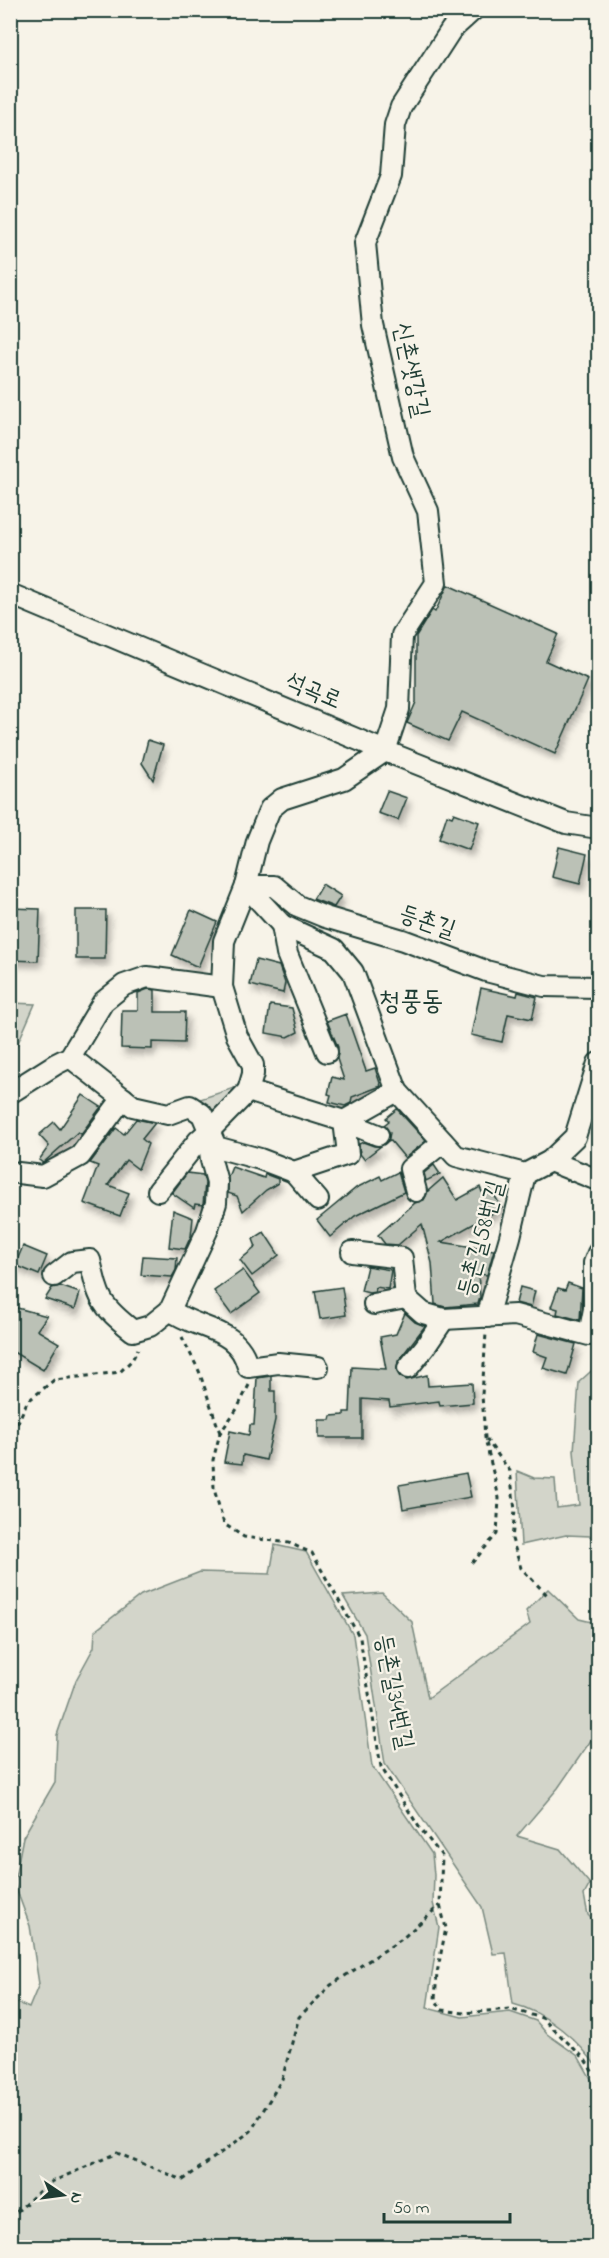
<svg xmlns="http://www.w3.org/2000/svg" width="609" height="2258" viewBox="0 0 609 2258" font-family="'Indie Flower','Poor Story',sans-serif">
<defs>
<filter id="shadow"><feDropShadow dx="3.5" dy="6" stdDeviation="3" flood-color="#0004"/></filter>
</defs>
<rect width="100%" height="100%" fill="#f7f3e8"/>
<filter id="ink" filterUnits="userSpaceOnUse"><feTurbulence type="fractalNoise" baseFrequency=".0167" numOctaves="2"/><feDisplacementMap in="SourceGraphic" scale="12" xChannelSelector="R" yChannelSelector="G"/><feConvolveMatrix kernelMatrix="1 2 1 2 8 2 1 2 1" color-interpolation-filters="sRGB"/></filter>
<g filter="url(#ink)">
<g fill="#d3d5ca" stroke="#79897f" stroke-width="1.5">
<polygon points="11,1003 35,1004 11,1059 10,1003"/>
<polygon points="243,1085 210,1122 191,1102"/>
<polygon points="598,1365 598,1571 591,1536 566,1535 521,1545 517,1471 534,1478 555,1479 557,1508 579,1505 574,1451 579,1382"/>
<polygon points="275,1545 306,1552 353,1635 372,1766 432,1854 434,1875 433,1903 439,1927 427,2008 462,2017 510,2012 536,2021 547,2034 578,2056 598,2091 598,2247 11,2247 11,2000 29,2008 39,1984 30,1926 14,1883 23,1837 55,1782 57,1735 76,1680 94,1647 95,1631 141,1595 200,1572 270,1574"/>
<path d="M548,1589l31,30 17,4 2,-8v93l-4,5 4,5v22l-4,-4 -36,52 -41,48 43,13 30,35 -6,11 4,20 10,11v143c-18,-28 -52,-57 -85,-65l-7,-51 -13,1 -11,-47 -97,-143 -20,-130 -22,-38 39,-3 30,29 16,76 102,-74 -4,-13z"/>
</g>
<g fill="#bbc1b6" stroke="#1f3d34" stroke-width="1.5" filter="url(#shadow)">
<polygon points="448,585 558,634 546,661 588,680 555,754 462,712 448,741 407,723 416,702 416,636 432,610 435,612"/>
<polygon points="148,740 163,745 153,780 142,763"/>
<polygon points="387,791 407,798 398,820 378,813"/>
<polygon points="454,813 479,822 469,850 439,839 447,815 452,817"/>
<polygon points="559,847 587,854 580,884 552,877"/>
<polygon points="322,884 341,896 334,907 313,899"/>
<polygon points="10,908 40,909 38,961 10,960"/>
<polygon points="76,910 106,910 105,959 76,959"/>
<polygon points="191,910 217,922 198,967 172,955"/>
<polygon points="256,960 279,966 285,983 283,993 250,985"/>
<polygon points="481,988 517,996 518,992 537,997 532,1019 508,1014 502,1042 471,1035"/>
<polygon points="148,989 155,990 155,1012 185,1012 184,1043 152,1042 152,1049 121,1048 122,1010 138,1010 138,993"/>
<polygon points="270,1005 292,1008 298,1032 288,1037 266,1033"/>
<polygon points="346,1014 366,1071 375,1068 381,1086 352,1097 351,1103 345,1106 329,1102 331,1095 328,1094 332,1077 344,1080 337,1059 338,1047 327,1021"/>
<polygon points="83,1095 101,1107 81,1134 78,1132 43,1163 39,1160 49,1146 39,1135 54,1122 60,1129"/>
<polygon points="397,1109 426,1141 405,1158 390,1140 388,1141 390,1133 384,1125 389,1121 386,1118"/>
<polygon points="136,1119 155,1123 142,1139 148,1144 138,1169 126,1160 108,1185 129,1193 120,1216 84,1203 98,1166 90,1163 116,1128 124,1134"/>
<polygon points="363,1142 374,1146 381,1146 364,1159 360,1154 359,1144"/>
<polygon points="434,1165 440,1174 426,1181 424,1173"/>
<polygon points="232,1167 264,1178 265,1174 278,1179 278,1183 266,1190 243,1211 237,1196 228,1193 228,1177"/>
<polygon points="398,1172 404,1192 355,1216 330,1237 317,1220 356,1188 380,1176 382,1180"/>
<polygon points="187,1173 203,1175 205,1183 203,1205 195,1204 194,1208 172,1193"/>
<polygon points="443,1178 457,1200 480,1187 482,1192 490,1188 502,1208 441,1242 494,1250 487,1275 478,1274 480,1297 478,1304 445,1307 435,1304 432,1263 422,1224 398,1245 385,1244 378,1235 415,1203 424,1200 428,1191"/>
<polygon points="173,1210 193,1218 191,1236 185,1249 169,1247"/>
<polygon points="264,1232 279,1255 252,1276 240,1260 256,1247 253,1239"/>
<polygon points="23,1246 47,1256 39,1275 15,1265"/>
<polygon points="143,1256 177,1258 176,1270 172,1277 141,1275"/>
<polygon points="367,1266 391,1270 388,1289 376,1287 375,1292 369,1293 361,1291"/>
<polygon points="243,1270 260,1293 231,1314 214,1291"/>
<polygon points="568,1283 582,1288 580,1320 557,1314 558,1309 551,1307 558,1288 565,1290"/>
<polygon points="60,1286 80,1293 75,1309 45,1299 52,1288"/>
<polygon points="342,1287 346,1315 320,1319 315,1291"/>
<polygon points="520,1287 535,1291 531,1307 516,1303"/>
<polygon points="10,1306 47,1316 37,1330 59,1343 43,1370 10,1350"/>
<polygon points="405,1313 415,1322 425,1326 398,1361 397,1372 400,1377 407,1380 427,1375 428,1386 472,1383 473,1403 440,1406 439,1401 390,1407 389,1401 362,1399 362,1438 319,1438 319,1420 330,1420 331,1416 344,1415 344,1412 350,1412 352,1367 386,1369 380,1337 396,1334"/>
<polygon points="538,1334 576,1344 567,1375 543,1368 547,1357 533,1352"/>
<polygon points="271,1376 271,1391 275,1391 275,1420 266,1460 243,1455 242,1464 224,1462 230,1431 249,1435 250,1425 254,1425 257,1378"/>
<polygon points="466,1473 471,1497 403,1509 399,1485"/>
</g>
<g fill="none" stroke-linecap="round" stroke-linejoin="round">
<g stroke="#1f3d34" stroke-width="24">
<g id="minor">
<polyline points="473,10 451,30 401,107 395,125 391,176 365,243 373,325 403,457 428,511 436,583 402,635 399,709 385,751 344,779 282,799 270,809 257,841 246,886 224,941 222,987 237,1036 253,1065 253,1074 248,1091 344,1121 397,1091 456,1156 525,1174 550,1161 575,1137 598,1063"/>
<polyline points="10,594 385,751 566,823 598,828"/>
<polyline points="246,886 274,886 298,906 325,917 403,940 486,971 544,986 598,987"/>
<polyline points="246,886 282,925 334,949 353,972 397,1091"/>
<polyline points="282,925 287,954 327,1052"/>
<polyline points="70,1057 133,1106 168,1114 190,1106 202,1114 216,1147 260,1159 294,1172 348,1154 344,1121 378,1135"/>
<polyline points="10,1093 56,1064 70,1057 103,1002 124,985 147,977 222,987"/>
<polyline points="550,1161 595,1179 598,1178"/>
<polyline points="10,1172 43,1176 80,1156 123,1098"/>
<polyline points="294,1172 318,1200"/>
<polyline points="158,1191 198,1141 208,1132"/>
<polyline points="416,1191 410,1169 443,1142"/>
<polyline points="352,1252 402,1258 406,1298 423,1313 444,1319 515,1315 589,1335 594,1309 594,1263 598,1253"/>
<path d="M54,1276l18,-14 18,-2c9,40 10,45 43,71l17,-5 20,-16 37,-79 9,-28 1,-21 -6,-22 -3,-28 40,-41"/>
<polyline points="374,1304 406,1298"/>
<path d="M170,1310c28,21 68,16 78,57l30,-4 40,4"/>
<polyline points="487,1317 510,1237 525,1174"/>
<polyline points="408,1368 425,1347 444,1319"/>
</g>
</g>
<g stroke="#1f3d34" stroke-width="3" stroke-dasharray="4.5 4.5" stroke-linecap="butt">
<polyline points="182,1337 199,1371 220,1433"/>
<polyline points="249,1385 237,1409 220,1433 213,1460 214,1489 224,1524 244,1537 289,1543 312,1553 360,1638 381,1767 419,1827 442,1856 440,1905 446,1928 437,1973 435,1999 442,2010 464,2013 510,2009 542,2018 584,2058 598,2081"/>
<polyline points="486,1439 510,1471 515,1510 512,1539 521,1568 549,1597"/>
<polyline points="10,1440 27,1402 54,1380 120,1372 132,1360 138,1349"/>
<polyline points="472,1563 497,1534 499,1498 485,1438 482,1395 486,1333"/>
<polyline points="10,2218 47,2184 117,2153 183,2180 251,2131 282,2079 299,2017 331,1985 402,1939 440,1905"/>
</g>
<use href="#minor" stroke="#f7f3e8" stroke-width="20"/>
</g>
</g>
<g text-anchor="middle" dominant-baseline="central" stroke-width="4.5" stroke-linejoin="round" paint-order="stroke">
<g font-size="24" fill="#1f3d34" stroke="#f7f3e8">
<text transform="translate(410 370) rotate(78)">신촌샛강길</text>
<text transform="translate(313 692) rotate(23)">석곡로</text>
<text transform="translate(427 923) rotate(19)">등촌길</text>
<text transform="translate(482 1239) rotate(-75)">등촌길58번길</text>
<text transform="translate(393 1692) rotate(79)">등촌길34번길</text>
</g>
<g font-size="27" fill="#1f3d34" stroke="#f7f3e8">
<text x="411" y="1002">청풍동</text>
</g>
</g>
<rect width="609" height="2258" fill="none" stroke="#f7f3e8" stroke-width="36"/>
<rect x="18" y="18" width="573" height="2222" fill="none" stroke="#1f3d34" stroke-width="2" filter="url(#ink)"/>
<g transform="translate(63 2195) rotate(103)" stroke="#f7f3e8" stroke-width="4.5" paint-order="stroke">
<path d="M0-4.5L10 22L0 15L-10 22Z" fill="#1f3d34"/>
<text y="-9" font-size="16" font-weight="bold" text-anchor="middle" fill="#1f3d34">N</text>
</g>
<path d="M384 2213v9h126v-9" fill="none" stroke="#1f3d34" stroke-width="3"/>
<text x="393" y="2213" font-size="18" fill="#1f3d34" stroke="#f7f3e8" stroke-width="4.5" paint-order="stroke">50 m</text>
</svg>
